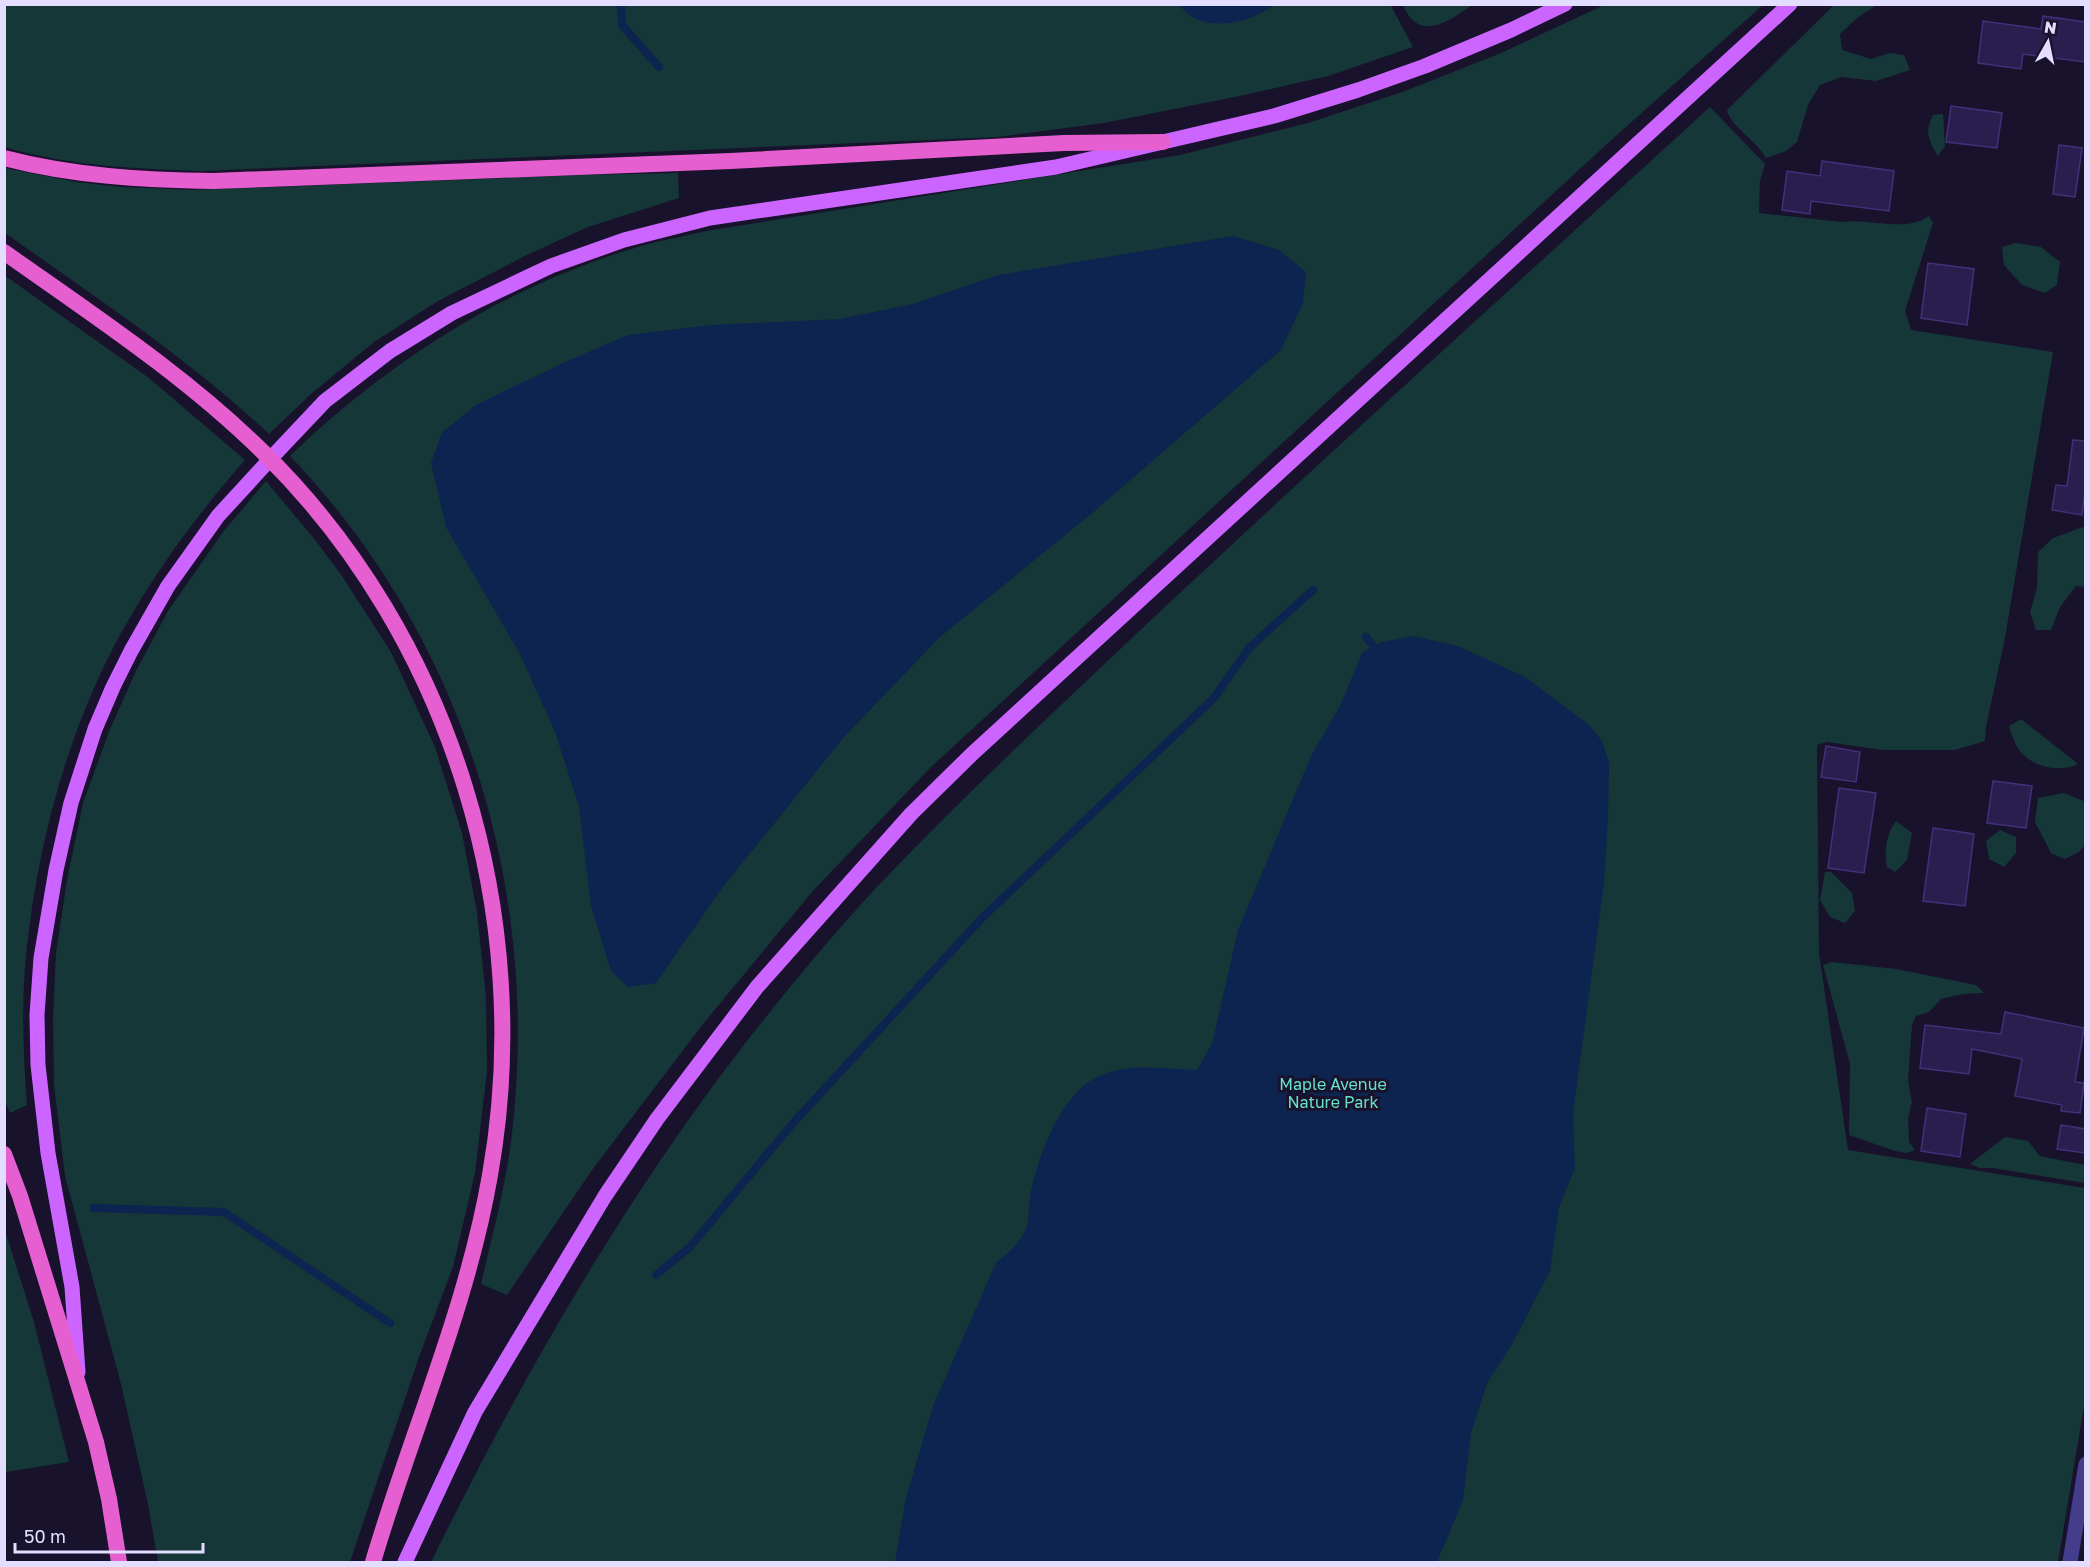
<svg xmlns="http://www.w3.org/2000/svg" width="2090" height="1567" viewBox="0 0 2090 1567" font-family="'Golos Text',sans-serif">
<rect width="100%" height="100%" fill="#18122d"/>
<g fill="#153737">
<path d="M1390,4l23,43 -85,29 -88,20 -136,27 -106,14 -795,34c-65,-2 -135,-5 -198,-24l-1,-142z"/>
<path d="M1403,5h69c-24,17 -53,38 -69,0z"/>
<path d="M1604,5h159l-155,138 -678,625 -118,124 -109,132 -111,146 -85,125 -26,-11c12,-52 27,-106 32,-160 26,-243 -53,-491 -223,-668 100,-96 220,-173 355,-211 22,-6 44,-10 67,-15l468,-75 128,-32 97,-32 96,-38z"/>
<path d="M1834,5h43l-19,12 -18,17 2,16 29,9 19,-6 14,2 6,15 -34,11 -35,-4 -21,8 -12,20 -11,37 -11,9 -20,7c-10,-18 -35,-31 -39,-48z"/>
<path d="M1710,107l55,57 -5,17 -1,32 82,9c28,-4 64,11 88,-6l4,7 -28,88 6,19 142,22 -48,286 -19,89 -1,14 -30,9h-72l-56,-8 -10,3 2,208 29,197 237,38v212l-27,162h-1627c88,-179 187,-353 309,-512 50,-64 102,-128 159,-186 82,-85 169,-165 254,-246 184,-172 371,-341 557,-511z"/>
<path d="M1943,114l2,32 -7,10c-9,-15 -14,-24 -5,-41z"/>
<path d="M5,168l71,14 45,5 72,3 387,-15 98,-2 1,25 -91,29 -61,28 -89,46 -64,41 -63,52 -42,40c-81,-76 -174,-137 -264,-201z"/>
<polygon points="2016,243 2041,247 2060,262 2057,285 2045,293 2022,285 2004,265 2002,247"/>
<path d="M4,275l145,103 96,82c-52,59 -99,124 -135,194 -45,90 -72,192 -83,292 -6,53 -4,106 0,159l-17,8 -6,-14z"/>
<polygon points="266,481 316,541 342,576 391,652 435,747 462,833 477,912 486,997 487,1071 475,1173 453,1267 419,1357 350,1562 158,1562 148,1504 121,1384 65,1176 54,1085 53,1019 56,953 67,880 83,803 110,729 136,671 168,611 223,532"/>
<polygon points="2083,527 2086,528 2085,587 2076,586 2060,607 2051,630 2036,630 2030,612 2037,588 2038,552 2053,538"/>
<path d="M2021,719l57,45c-21,10 -51,2 -62,-19 -3,-6 -5,-13 -7,-19z"/>
<polygon points="2064,793 2086,802 2085,845 2079,852 2065,859 2051,853 2035,822 2038,798"/>
<path d="M1896,821l16,12 -5,27 -12,12 -8,-5c-3,-16 -1,-33 9,-46z"/>
<polygon points="2000,830 2016,837 2016,853 2004,867 1989,859 1986,841"/>
<polygon points="1825,872 1831,872 1852,893 1855,911 1845,923 1830,917 1820,900"/>
<polygon points="1832,962 1896,969 1976,985 1984,993 1963,994 1941,999 1929,1012 1916,1016 1912,1025 1908,1081 1912,1102 1908,1118 1909,1142 1915,1150 1906,1153 1895,1151 1849,1135 1850,1064 1823,965"/>
<polygon points="2005,1137 2028,1141 2040,1156 2085,1165 2085,1183 1992,1168 1980,1168 1970,1164"/>
<polygon points="5,1231 34,1322 69,1462 5,1472"/>
</g>
<g fill="#0d2350">
<path d="M1180,5h94c-24,19 -75,30 -94,0z"/>
<polygon points="1233,236 1279,250 1306,272 1303,303 1281,350 1091,514 939,638 845,736 722,888 656,983 628,987 611,971 591,906 579,806 555,732 520,654 446,527 431,463 442,433 476,405 565,362 628,335 712,325 840,319 913,304 998,275"/>
<path d="M1413,636l45,10 67,31 63,47 14,17 7,22 -1,54 -4,66 -31,230 2,55 -16,39 -9,64 -39,75 -24,37 -16,50 -8,67 -26,62h-542l11,-64 27,-92 63,-143c13,-11 26,-21 31,-38 3,-9 1,-19 3,-28 7,-38 29,-101 67,-120 30,-15 68,-8 100,-7l15,-26 26,-114 74,-176 28,-48 22,-53 20,-11z"/>
</g>
<g fill="none" stroke-linecap="round" stroke-linejoin="round">
<g stroke="#0d2350" stroke-width="8">
<polyline points="621,4 622,25 659,67"/>
<polyline points="1366,637 1379,653"/>
<polyline points="94,1208 224,1212 390,1323"/>
<polyline points="656,1275 690,1247 794,1122 982,918 1214,698 1249,648 1313,590"/>
</g>
</g>
<g fill="#291e4e" stroke="#42307a" stroke-width="1.5">
<polygon points="2043,16 2085,22 2085,62 2023,54 2021,69 1978,63 1983,21 2041,29"/>
<polygon points="1951,106 2002,113 1997,148 1946,142"/>
<polygon points="2059,145 2082,148 2075,197 2053,194"/>
<polygon points="1822,161 1894,171 1889,211 1811,201 1810,214 1782,210 1787,171 1820,176"/>
<polygon points="1928,263 1974,269 1967,325 1921,318"/>
<polygon points="2073,440 2085,441 2085,491 2082,515 2052,510 2056,485 2067,486"/>
<polygon points="1826,746 1860,752 1856,782 1821,777"/>
<polygon points="1993,781 2032,786 2026,828 1987,823"/>
<polygon points="1839,788 1876,793 1864,873 1828,868"/>
<polygon points="1933,828 1974,834 1965,906 1923,901"/>
<polygon points="2005,1012 2084,1028 2075,1082 2084,1083 2080,1113 2061,1111 2062,1105 2015,1096 2022,1059 1972,1049 1969,1074 1920,1068 1925,1025 2001,1034"/>
<polygon points="1927,1108 1966,1114 1960,1157 1921,1151"/>
<polygon points="2061,1125 2085,1129 2085,1153 2057,1149"/>
</g>
<g fill="none" stroke-linecap="round" stroke-linejoin="round">
<polyline stroke="#433d8c" stroke-width="15" points="2070,1562 2086,1464"/>
<g stroke="#cc65ff" stroke-width="15">
<polyline points="78,1372 72,1287 48,1153 38,1065 37,1015 41,958 56,870 71,803 95,729 113,687 131,651 168,586 218,516 273,456 325,401 390,351 452,313 551,266 624,240 710,218 1056,167 1274,116 1358,90 1425,66 1511,30 1565,4"/>
<polyline points="405,1562 475,1412 605,1196 657,1119 757,987 911,814 972,754 1790,4"/>
</g>
<g stroke="#e65fd0" stroke-width="16">
<path d="M4,158c69,18 139,22 210,23l517,-20 333,-18 99,-1"/>
<path d="M4,252c89,63 182,124 260,201 188,185 272,463 226,722 -23,133 -79,258 -117,387"/>
<polyline points="4,1154 20,1196 96,1442 109,1499 119,1562"/>
</g>
</g>
<g text-anchor="middle" dominant-baseline="central" stroke-width="6" stroke-linejoin="round" paint-order="stroke">
<g font-size="16" fill="#67e2c8" stroke="#18122d">
<text x="1333" y="1084">Maple Avenue<tspan x="1333" dy="18">Nature Park</tspan></text>
</g>
</g>
<rect width="2090" height="1567" fill="none" stroke="#e3deff" stroke-width="12"/>
<g transform="translate(2048 42) rotate(9)" stroke="#18122d" stroke-width="4.5" paint-order="stroke">
<path d="M0-4.5L10 22L0 15L-10 22Z" fill="#e3deff"/>
<text y="-9" font-size="16" font-weight="bold" text-anchor="middle" fill="#e3deff">N</text>
</g>
<path d="M15 1543v9h188v-9" fill="none" stroke="#e3deff" stroke-width="3"/>
<text x="24" y="1543" font-size="18" fill="#e3deff" stroke="#18122d" stroke-width="4.5" paint-order="stroke">50 m</text>
</svg>
